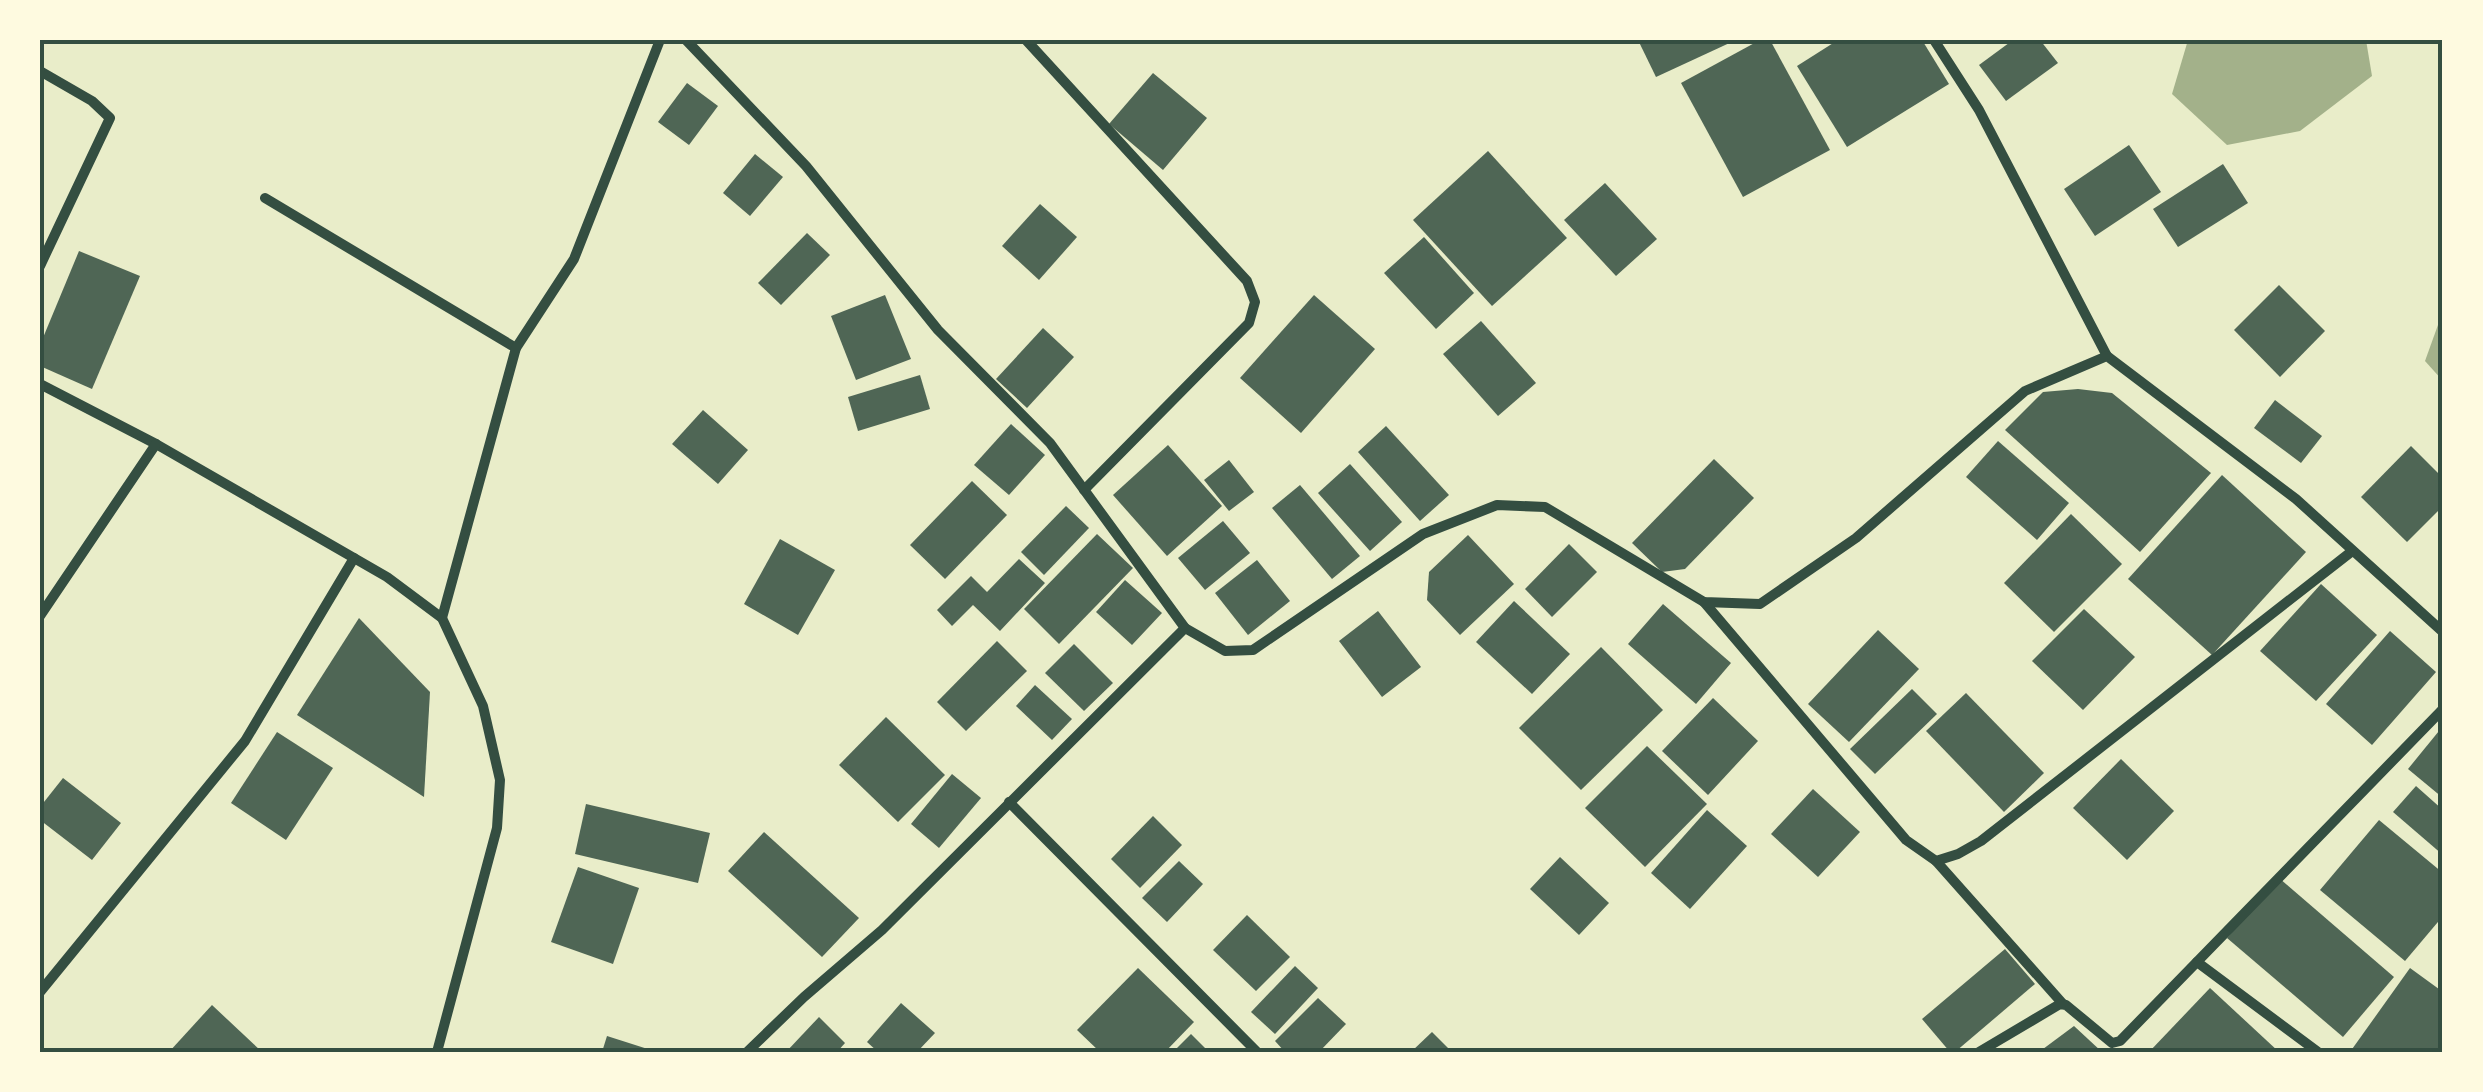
<svg xmlns="http://www.w3.org/2000/svg" width="2483" height="1092" viewBox="0 0 2483 1092" font-family="Figtree,sans-serif">
<rect width="100%" height="100%" fill="#e9edc9"/>
<g fill="#a3b18a">
<polygon points="2188,40 2366,40 2372,76 2300,131 2227,145 2172,94"/>
<polygon points="2443,311 2443,381 2425,361"/>
</g>
<g fill="#4f6655">
<polygon points="1638,40 1736,40 1656,77"/>
<polygon points="1760,40 1770,40 1830,150 1743,197 1681,83"/>
<polygon points="1838,40 1922,40 1949,84 1847,147 1797,66"/>
<polygon points="2013,40 2040,40 2058,63 2006,101 1979,65"/>
<polygon points="1153,73 1207,118 1163,170 1109,124"/>
<polygon points="687,83 718,106 689,145 658,122"/>
<polygon points="2129,145 2161,192 2095,236 2064,189"/>
<polygon points="1488,151 1567,238 1492,306 1413,220"/>
<polygon points="755,154 783,177 750,216 723,193"/>
<polygon points="2223,164 2248,203 2178,247 2153,209"/>
<polygon points="1605,183 1657,239 1616,276 1564,220"/>
<polygon points="1040,204 1077,237 1039,280 1002,246"/>
<polygon points="807,233 830,255 781,305 758,283"/>
<polygon points="1424,237 1474,293 1436,329 1384,273"/>
<polygon points="79,251 140,276 92,389 40,366 40,345"/>
<polygon points="2279,285 2325,331 2280,377 2234,330"/>
<polygon points="885,295 911,359 856,380 831,316"/>
<polygon points="1314,295 1375,349 1301,433 1240,378"/>
<polygon points="1481,321 1536,383 1498,416 1443,354"/>
<polygon points="1043,328 1074,357 1027,408 996,379"/>
<polygon points="920,375 930,409 858,431 848,397"/>
<polygon points="2078,389 2112,393 2211,473 2140,552 2005,430 2043,392"/>
<polygon points="2275,400 2322,436 2301,463 2254,428"/>
<polygon points="703,410 748,450 718,484 672,444"/>
<polygon points="1011,424 1045,455 1009,495 974,465"/>
<polygon points="1386,426 1449,495 1420,521 1358,452"/>
<polygon points="1998,441 2069,503 2037,540 1966,477"/>
<polygon points="1168,445 1222,506 1167,556 1113,495"/>
<polygon points="2411,446 2443,478 2443,506 2407,542 2361,497"/>
<polygon points="1714,459 1754,498 1685,569 1662,572 1632,543"/>
<polygon points="1229,460 1254,492 1229,511 1204,480"/>
<polygon points="1350,464 1402,522 1370,551 1318,493"/>
<polygon points="2222,475 2306,552 2212,655 2128,579"/>
<polygon points="972,481 1007,515 945,579 910,545"/>
<polygon points="1300,485 1360,556 1332,579 1272,508"/>
<polygon points="1066,506 1089,528 1044,575 1021,552"/>
<polygon points="2071,514 2122,564 2054,632 2004,583"/>
<polygon points="1223,521 1250,553 1205,590 1178,558"/>
<polygon points="1097,534 1133,568 1059,644 1024,609"/>
<polygon points="1468,535 1514,584 1460,635 1427,600 1429,572"/>
<polygon points="780,539 835,570 798,635 744,604"/>
<polygon points="1569,544 1597,572 1552,617 1525,589"/>
<polygon points="1019,559 1045,583 1000,631 973,605 952,626 937,610 971,576 987,592"/>
<polygon points="1257,560 1290,601 1248,635 1215,593"/>
<polygon points="1125,580 1162,613 1132,645 1096,612"/>
<polygon points="2321,584 2377,635 2316,701 2260,651"/>
<polygon points="1514,601 1570,654 1532,694 1476,642"/>
<polygon points="1663,604 1731,663 1696,704 1628,644"/>
<polygon points="2084,609 2135,657 2083,710 2032,661"/>
<polygon points="1378,611 1421,667 1382,697 1339,641"/>
<polygon points="359,618 430,692 424,797 297,715"/>
<polygon points="1878,630 1919,669 1849,742 1808,704"/>
<polygon points="2390,631 2436,672 2372,745 2326,704"/>
<polygon points="997,641 1027,671 966,731 937,702"/>
<polygon points="1074,644 1113,683 1084,711 1045,673"/>
<polygon points="1601,647 1663,710 1581,790 1519,728"/>
<polygon points="1035,685 1072,719 1052,740 1016,706"/>
<polygon points="1912,689 1937,714 1875,774 1850,749"/>
<polygon points="1966,693 2044,773 2004,812 1926,731"/>
<polygon points="1713,698 1758,741 1708,795 1662,751"/>
<polygon points="886,717 945,775 898,822 839,765"/>
<polygon points="2443,726 2443,798 2408,769"/>
<polygon points="277,732 333,768 286,840 231,803"/>
<polygon points="1647,746 1707,804 1645,867 1585,808"/>
<polygon points="2121,759 2174,811 2127,860 2073,808"/>
<polygon points="952,774 981,798 939,848 911,824"/>
<polygon points="63,778 121,823 92,860 40,820 40,807"/>
<polygon points="2416,786 2443,810 2443,855 2393,812"/>
<polygon points="1813,789 1860,832 1818,877 1771,834"/>
<polygon points="586,804 710,833 698,883 575,854"/>
<polygon points="1707,810 1747,846 1690,909 1651,873"/>
<polygon points="1153,816 1182,845 1140,888 1111,859"/>
<polygon points="2379,820 2443,873 2443,916 2405,961 2320,890"/>
<polygon points="764,832 859,918 822,957 728,871"/>
<polygon points="1560,857 1609,903 1579,935 1530,889"/>
<polygon points="1179,861 1203,884 1167,922 1142,898"/>
<polygon points="578,867 639,888 613,964 551,942"/>
<polygon points="2279,878 2394,977 2343,1037 2227,938"/>
<polygon points="1247,915 1290,957 1256,991 1213,950"/>
<polygon points="2005,949 2035,984 1955,1052 1950,1052 1922,1019"/>
<polygon points="1295,966 1318,988 1275,1034 1251,1012"/>
<polygon points="1138,968 1194,1022 1165,1052 1100,1052 1077,1030"/>
<polygon points="2410,968 2443,992 2443,1052 2350,1052"/>
<polygon points="2210,988 2279,1052 2149,1052"/>
<polygon points="1318,998 1346,1024 1319,1052 1285,1052 1275,1041"/>
<polygon points="901,1003 935,1033 917,1052 878,1052 867,1042"/>
<polygon points="212,1005 262,1052 169,1052"/>
<polygon points="819,1017 845,1043 837,1052 786,1052"/>
<polygon points="2074,1026 2102,1052 2039,1052"/>
<polygon points="1432,1032 1452,1052 1411,1052"/>
<polygon points="1191,1034 1209,1052 1173,1052"/>
<polygon points="607,1036 654,1051 654,1052 602,1052"/>
</g>
<g fill="none" stroke-linecap="round" stroke-linejoin="round">
<g stroke="#344e41" stroke-width="10">
<polyline points="686,40 806,166 938,330 1050,443 1185,628"/>
<polyline points="1026,40 1247,281 1255,302 1249,323 1084,490"/>
<polyline points="1934,40 1979,110 2107,356"/>
<polyline points="40,71 92,101 110,118 40,266"/>
<polyline points="265,198 516,348"/>
<polyline points="40,384 156,444 387,577 442,618 483,706 500,780 497,828 437,1052"/>
<polyline points="1704,602 1906,840 1936,861 1958,854 1981,841 2351,552"/>
<polyline points="40,616 156,444"/>
<polyline points="442,618 516,348 574,259 660,40"/>
<polyline points="1009,802 1257,1052"/>
<polyline points="1936,861 2063,1004"/>
<polyline points="2197,962 2318,1052"/>
<polyline points="40,992 245,741 354,558"/>
<polyline points="747,1052 804,997 882,930 1185,628 1225,651 1253,650 1423,534 1497,505 1545,507 1704,602 1760,604 1856,538 2025,391 2107,356 2296,499 2443,632"/>
<polyline points="1979,1052 2060,1004 2066,1005 2112,1043 2120,1041 2443,709"/>
</g>
</g>
<rect width="2483" height="1092" fill="none" stroke="#fefae0" stroke-width="85"/>
<rect x="42" y="42" width="2398" height="1008" fill="none" stroke="#344e41" stroke-width="4"/>
</svg>
